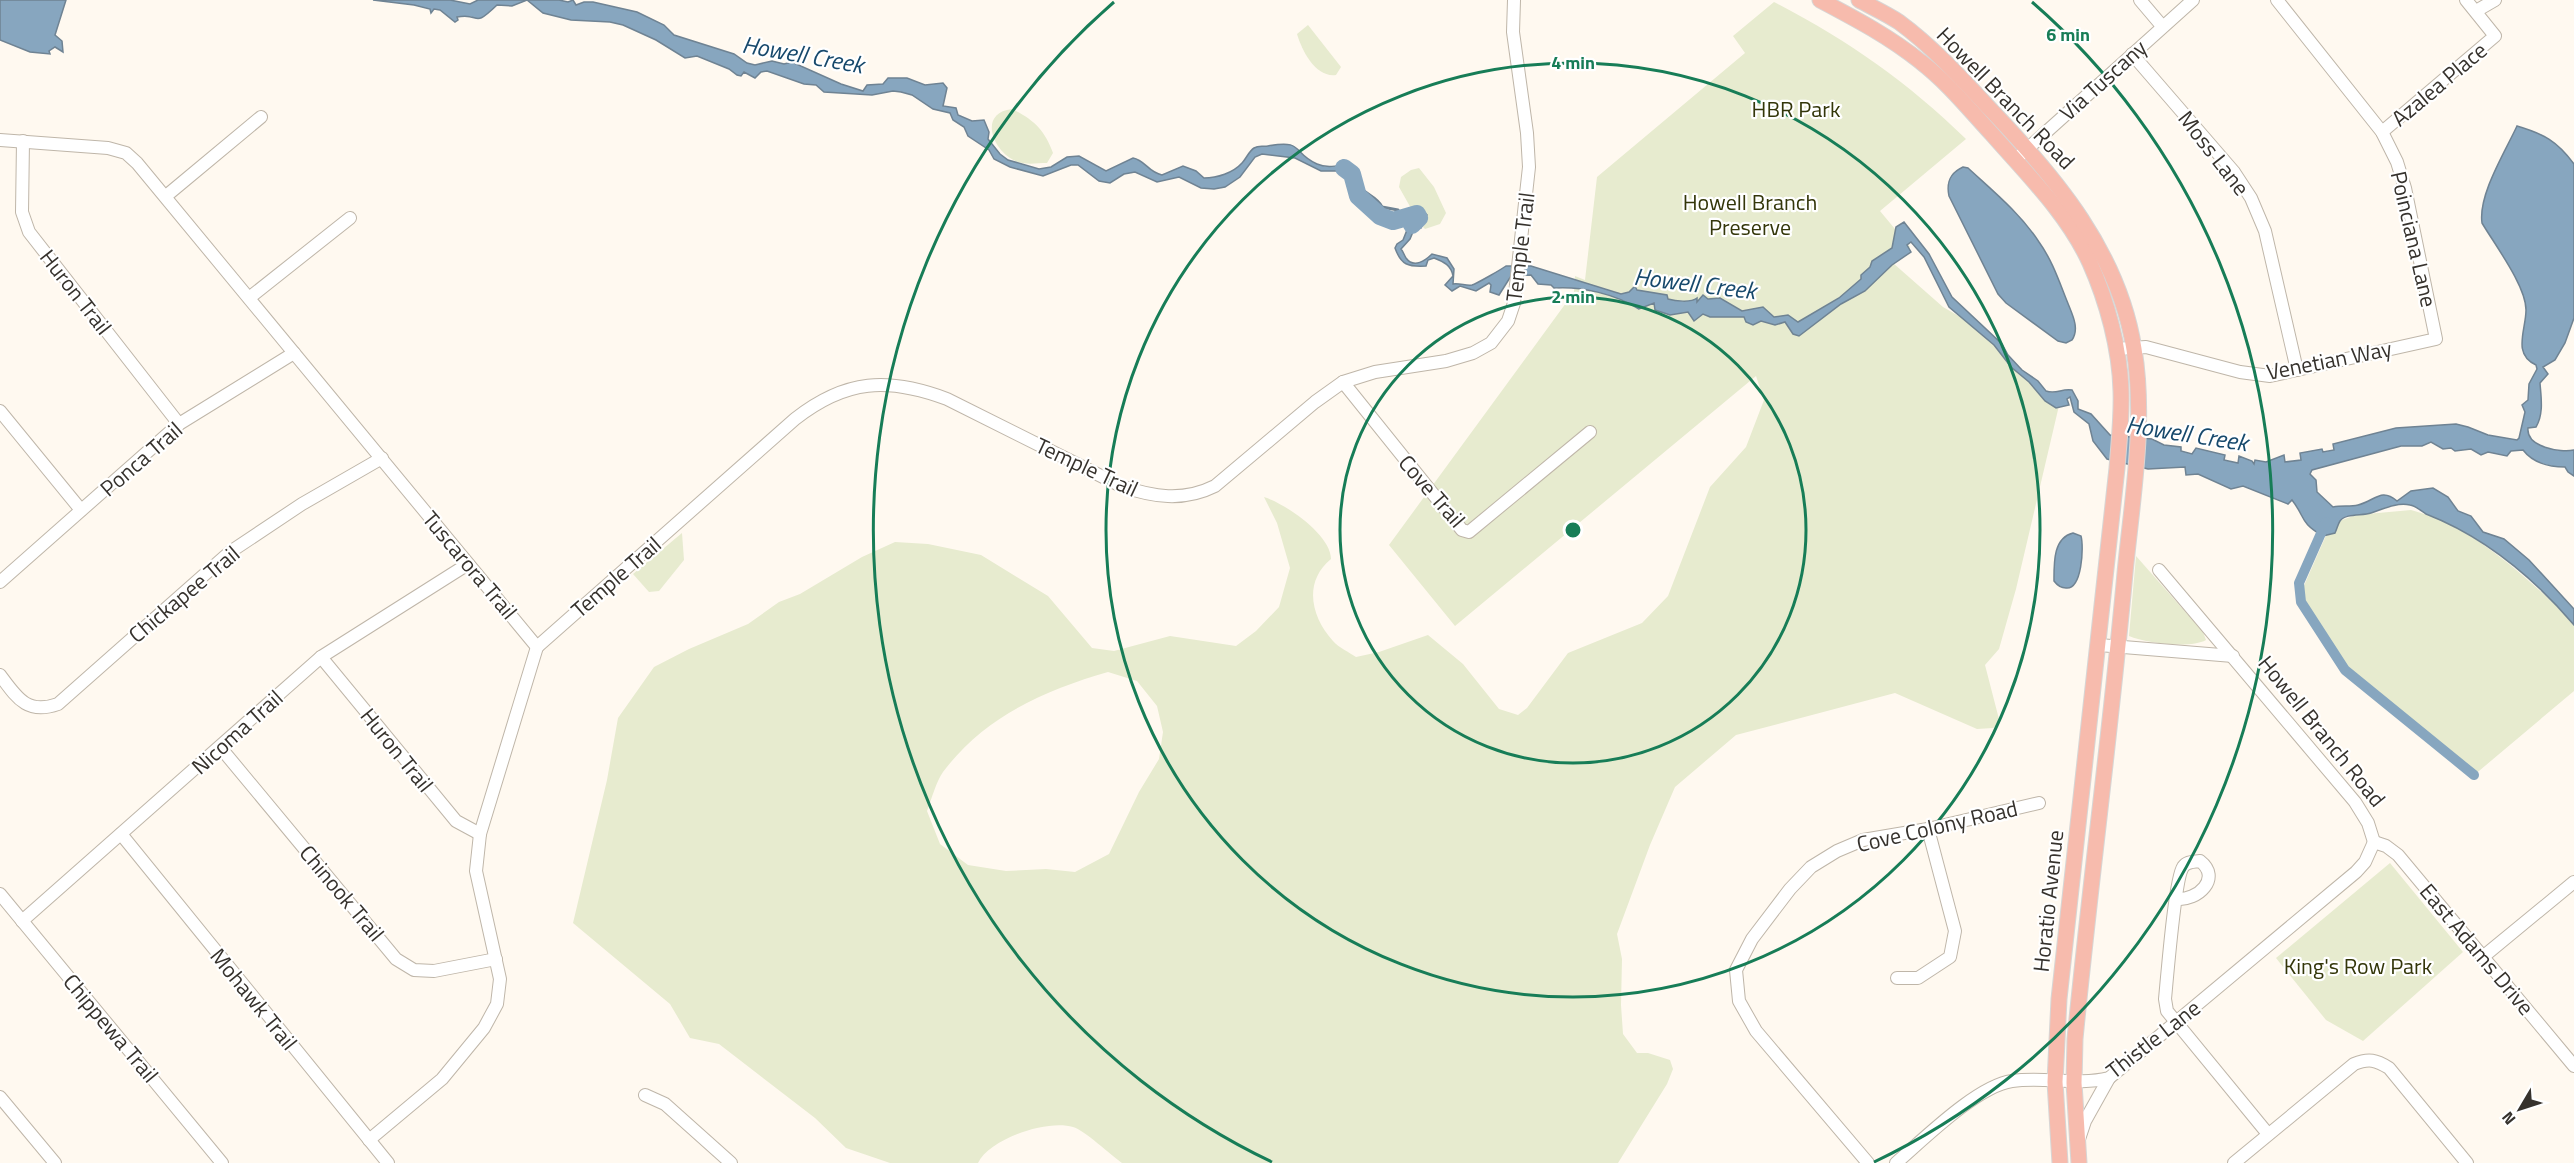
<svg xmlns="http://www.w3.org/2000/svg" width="2574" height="1163" viewBox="0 0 2574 1163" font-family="'Titillium Web',sans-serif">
<rect width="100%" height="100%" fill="#fff9f0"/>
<g fill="#e7ebcf" fill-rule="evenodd">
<path d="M1774,2c75,39 132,79 192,137l-86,72 30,36 -17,16 50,44 33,19 25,22 40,44 20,5 -45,192 -17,60 -14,16 15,58 -7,5 -16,1 -82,-36 -159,42 -61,52 -25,58 -33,89 5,25 -1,46 2,29 14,19h11l22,7 3,9 -6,15 -49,79h-496c-11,-8 -38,-33 -49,-36 -26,-8 -84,12 -95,36h-88l-44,-15 -31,-30 -96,-74 -29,-6 -20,-34 -97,-81 34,-143 11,-62 36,-51 35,-18 59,-25 31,-22 21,-8 62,-37 33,-15 33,2 53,11 67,41 44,52 22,3 56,-15 66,10 20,-15 23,-24 11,-39 -13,-45 -13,-26c22,7 67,38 67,62 -28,23 -20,58 2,82 6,7 16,11 23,16l23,-5 49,-17 35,29 36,45 19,6 9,-7 41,-55 74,-30 26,-27 42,-109 36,-40 18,-47 -8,-24 -301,250 -66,-81 185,-253 1,-16 10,4 12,-103 148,-124 -12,-17zM1108,672l29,9 20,25 6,26 -4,27 -20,33 -30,62 -34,18 -29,-3 -40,2 -38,-6 -28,-21 -13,-33c5,-13 9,-29 16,-39 41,-55 102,-82 165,-100z"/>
<path d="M1308,25l33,42 -5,8c-20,3 -34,-24 -39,-41z"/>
<path d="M1012,109c21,10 33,21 41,44l-6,10c-9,0 -20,2 -29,-1 -25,-9 -41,-49 -6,-53z"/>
<polygon points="1419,168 1434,187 1446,213 1440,224 1425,229 1423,227 1427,220 1422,210 1412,210 1399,187 1401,177 1411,170"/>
<path d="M2411,510c10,3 21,6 30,10 41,17 104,72 133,105v66l-101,85 -127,-105 -47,-74 32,-73 25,-9z"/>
<polygon points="682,533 684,560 659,591 649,592 633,574"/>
<path d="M2136,556l67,76 3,8c-16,9 -60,3 -77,-4z"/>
<polygon points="2390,863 2463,952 2363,1041 2326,1020 2276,958"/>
</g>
<g fill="#87a6bf" stroke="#6f8393" stroke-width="1.5">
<polygon points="0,0 66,0 55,35 62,41 63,52 55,47 49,51 50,54 30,52 0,40"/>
<path d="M373,0h77l20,4 8,-4h81l9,2 5,-2 3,5 8,-3h9l44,10 27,13 10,10 60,19 13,9 8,2 17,-4 12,3 8,-2 49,22 22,7 4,-6 16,-1 5,-6h19l18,7 18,-2 4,5 -4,18 13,2 2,7 14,6 12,-1 5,12 -1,7 12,15 8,6 31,9 12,-2 16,-10 12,-1 27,15 27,-13c12,2 15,14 29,17l21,-9 13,5 8,7c13,0 29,-5 38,-15 4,-4 7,-12 12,-15 5,-3 9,-1 14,-2 36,-7 24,7 49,18 13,6 20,-1 32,3l8,10 2,8 -4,3 -9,-17h-25l-26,-13 -33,-4 -7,3 -15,20 -15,10 -11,2 -13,-1 -22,-11 -22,5 -22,-10 -11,2 -14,9 -11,-2 -21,-16h-7l-28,11 -33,-9 -16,-8 -5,-9 -21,-14 -4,-9 -11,-7 -3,-7 -17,-4 -21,-14 -11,-3 -8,-1 -21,4 -48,-3 -8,-7 -12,-1 -37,-13 -6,1 -6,6 -11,-6 -3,4 -4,-1 -8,-6 -32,-13 -12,2 -29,-18 -33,-15 -13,-3 -39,-2 -28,-7 -16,-13 -15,6 -15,-1c-26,25 -15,7 -40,12l1,3 -3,2 -15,-12 -6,-1 -3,4 -1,-4 -16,-4z"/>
<path d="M2517,126c27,8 40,15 57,38v154l-9,25 -10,17 -12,7 5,7 -8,9c1,14 4,31 -4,44l-8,1c-2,19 32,25 46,22v26l-6,-4 -3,-5c-15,0 -32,-4 -42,-17l-12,1 -4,5 -19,-4 -7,3 -10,-6 -16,2 -4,-3 -8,1 -12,-7 -9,4h-21l-89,24 -2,4 6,6 1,12 16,15c9,-2 17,0 25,-2 17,-4 23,-18 39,-4l14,-10 22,-3 15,9 10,14 13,5 12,16 21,7 25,21 45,49v16c-41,-48 -89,-88 -148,-111 -5,-3 -10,-8 -16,-9 -13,-3 -27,4 -39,8 -9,3 -25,0 -31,8 -2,3 -3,8 -5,12l-12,3c-24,-14 -17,-18 -31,-36l-4,4 -45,-18 -12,3 -33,-15 -12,1 -1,-8 -37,2 -41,-10 -14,-18 -4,-17 -15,-12 -4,-15 -3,2 2,6 -13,3 -11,-7 -16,-19 -18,-15 -17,-22 -45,-38 -25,-50 -13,-15 -4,3 4,7 -19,13 -27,26 -24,13 -42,32 -6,-2 -8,-12 -10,3 -14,-4 -8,4 -7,-3 -2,-5h-34l-7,-3 -9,7 -6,-9 -18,3 -15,-5 -1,-7 -15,6c-24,-15 -58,-23 -85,-21l-3,-3 -13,-1 -7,-9 -20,1 -12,19 -9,-3 1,-7 -2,-2 -13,8 -16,-5 -8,5 -7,-6 8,-9c-2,-11 -9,-14 -19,-18l-6,2 -2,6c-18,1 -25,-1 -31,-18l2,-4 6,-4 6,-15 7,-8 -1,-2 -6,3 1,-7 12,-1 5,5 -6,13 -6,-1 -5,12 -9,10c2,2 3,6 5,9 8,11 20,2 26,-4l15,4 7,11 -1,15c7,-1 13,2 19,1 4,-1 30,-16 34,-19h25l90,28 8,-2 6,-6 2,4 30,5 1,4c7,2 23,4 29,-1v4l6,-7 5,4 12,-1 22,13 21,-4 11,10 14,-2 10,7 41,-24 22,-19v-4l9,-8 2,-6 20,-13 4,-21 8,-5 25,32 23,43 50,47 6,11 14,15 16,11 8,10c10,4 16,-3 26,-1l6,11v8l13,5 19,21 42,4 12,6 17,2v4l11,3 4,-6 29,7 -1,5 14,3 1,-7 13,5 2,3 1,-4 11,2 18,-7 1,7 16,-2 -1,-7 22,-4 1,3 11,-2 -1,-6 63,-16 60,-4 12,3 20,8 29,5 2,-2 6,-26 -3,-7 6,-5 1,-16 8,-15 -1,-4c-24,-11 -10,-35 -10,-55 0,-24 -31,-65 -44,-87 -4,-28 23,-71 35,-97z"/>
<path d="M1963,167l5,1c25,23 52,45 71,74 13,18 20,39 28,59 5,13 13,27 5,39l-6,3 -8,-2 -52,-38 -8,-9 -49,-98c-3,-14 1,-23 14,-29z"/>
<path d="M2073,533l8,3c3,11 1,54 -15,52 -6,0 -9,-3 -12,-7 0,-18 -1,-43 19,-48z"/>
</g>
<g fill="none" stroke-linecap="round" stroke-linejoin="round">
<path stroke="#6f8393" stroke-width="3" d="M1357,182c4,12 19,13 25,25l16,3 2,4 12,1"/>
<polyline stroke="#87a6bf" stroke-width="10" points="2326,522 2299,583 2301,602 2345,670 2474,775"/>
<polyline stroke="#87a6bf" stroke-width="18" points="1344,168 1352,174 1358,196 1380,216 1393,221 1417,214 1419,218 1412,225"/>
<g stroke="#bfb6a9" stroke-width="14">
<g id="minor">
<polyline points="2140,0 2162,26"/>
<polyline points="2476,11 2495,0"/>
<polyline points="2132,54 2234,172 2251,198 2265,231 2297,370"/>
<polyline points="2382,132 2495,36 2466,0"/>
<polyline points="0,140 108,148 126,153 137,163 537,647"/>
<polyline points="23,141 22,212 29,232 179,424"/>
<polyline points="2015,160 2193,0"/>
<polyline points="166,196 261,117"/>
<polyline points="249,298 350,218"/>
<polyline points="2116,349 2146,347 2240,372 2270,376 2436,339 2405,188 2397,162 2382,132 2277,0"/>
<polyline points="1343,382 1462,530 1469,532 1590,432"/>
<polyline points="0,411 81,510"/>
<polyline points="2159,570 2355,802 2368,823 2374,842"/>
<polyline points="0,582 179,424 294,353"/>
<polyline points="2099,645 2233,656"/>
<path d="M537,647l258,-228c51,-40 93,-42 152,-20l174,87c32,11 62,16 94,0l100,-84 28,-20 32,-10 71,-11 27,-8 18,-10 17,-22 6,-18 15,-136 -2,-34 -14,-101 1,-32"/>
<polyline points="321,657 456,821 480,834"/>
<path d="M0,675c17,23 27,40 58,29l172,-152 72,-48 80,-46"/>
<polyline points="220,747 396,959 414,970 434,971 496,959"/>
<polyline points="121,834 388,1163"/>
<polyline points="2374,842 2386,846 2398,855 2574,1066"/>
<polyline points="0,894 222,1163"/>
<path d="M2176,899c22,2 46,-21 24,-38 -7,1 -13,0 -17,6 -8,11 -16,112 -18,132l2,12 101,123"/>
<polyline points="22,921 321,657 468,564"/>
<polyline points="2484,956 2574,882"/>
<polyline points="1897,978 1918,978 1950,957 1955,931 1928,829"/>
<polyline points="645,1095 665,1104 731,1163"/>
<polyline points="0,1097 55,1163"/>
<polyline points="2079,1139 2085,1121 2109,1078"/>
<polyline points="369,1140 442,1079 484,1028 497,1004 500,979 476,871 480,834 537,647"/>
<polyline points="1868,1163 1756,1031 1739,1001 1736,970 1752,939 1790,889 1811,867 1837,851 1863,840 1928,829 2039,803"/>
<path d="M1896,1163c28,-24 81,-77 116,-82 32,-5 64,5 97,-3l247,-206 9,-10 9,-20"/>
<path d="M2234,1163l120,-99c15,-6 22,-4 35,4l78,95"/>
</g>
</g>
<g stroke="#d7d6d5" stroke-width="17">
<g id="major">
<path d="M1820,0c36,19 70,37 101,62 26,20 48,47 70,71 35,40 77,81 99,130 17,38 30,86 31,128 1,25 -2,51 -4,77l-58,531 -4,83 5,81"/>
<path d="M1859,0c13,7 28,14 40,22 34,25 63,57 92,88 65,68 128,143 143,239 12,74 -2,151 -9,224 -14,156 -35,310 -50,466l-1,44 5,80"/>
</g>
</g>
<use href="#minor" stroke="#fff" stroke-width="12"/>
<use href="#major" stroke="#f7bbad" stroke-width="15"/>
</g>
<g fill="none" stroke="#177d57" stroke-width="3">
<circle cx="1573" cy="530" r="233"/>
<circle cx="1573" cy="530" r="467"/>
<path d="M1272 1162A700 700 0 0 1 1114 2M2032 2A700 700 0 0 1 1874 1162"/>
</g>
<g text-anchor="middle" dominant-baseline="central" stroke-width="4.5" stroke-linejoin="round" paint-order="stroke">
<g font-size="22" fill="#36322d" stroke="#fff">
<text transform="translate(2103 80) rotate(-42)">Via Tuscany</text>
<text transform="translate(2439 84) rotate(-40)">Azalea Place</text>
<text transform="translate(2006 98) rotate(46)">Howell Branch Road</text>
<text transform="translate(2214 153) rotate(52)">Moss Lane</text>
<text transform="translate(2414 239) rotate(77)">Poinciana Lane</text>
<text transform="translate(1520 247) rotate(-83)">Temple Trail</text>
<text transform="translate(76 292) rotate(52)">Huron Trail</text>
<text transform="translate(2329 360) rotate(-11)">Venetian Way</text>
<text transform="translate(141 459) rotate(-41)">Ponca Trail</text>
<text transform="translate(1087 467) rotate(25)">Temple Trail</text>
<text transform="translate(1432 491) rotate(49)">Cove Trail</text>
<text transform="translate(470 565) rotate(50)">Tuscarora Trail</text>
<text transform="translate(616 577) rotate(-41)">Temple Trail</text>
<text transform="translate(184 594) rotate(-40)">Chickapee Trail</text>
<text transform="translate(2322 731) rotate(51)">Howell Branch Road</text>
<text transform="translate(237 732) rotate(-42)">Nicoma Trail</text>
<text transform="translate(397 750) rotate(51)">Huron Trail</text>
<text transform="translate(1937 826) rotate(-13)">Cove Colony Road</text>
<text transform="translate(342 893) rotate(50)">Chinook Trail</text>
<text transform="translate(2048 901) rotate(-84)">Horatio Avenue</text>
<text transform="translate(2477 949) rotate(50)">East Adams Drive</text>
<text transform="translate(254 999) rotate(51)">Mohawk Trail</text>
<text transform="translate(111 1028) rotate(50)">Chippewa Trail</text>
<text transform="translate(2153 1039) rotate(-38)">Thistle Lane</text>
</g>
<g font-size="22" fill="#333609" stroke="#fff">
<text x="1796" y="109">HBR Park</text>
<text x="1750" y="202">Howell Branch<tspan x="1750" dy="25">Preserve</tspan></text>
<text x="2358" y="966">King's Row Park</text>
</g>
<g font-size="24" font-style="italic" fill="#17496c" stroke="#fff">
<text transform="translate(803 54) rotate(10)">Howell Creek</text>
<text transform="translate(1695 283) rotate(7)">Howell Creek</text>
<text transform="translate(2187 433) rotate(9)">Howell Creek</text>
</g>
</g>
<circle cx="1573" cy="530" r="9" fill="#177d57" stroke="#fff" stroke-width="3"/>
<g font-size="18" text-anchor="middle" font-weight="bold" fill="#177d57" stroke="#fff" stroke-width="4.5" stroke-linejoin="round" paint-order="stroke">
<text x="2068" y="41">6 min</text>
<text x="1573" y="69">4 min</text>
<text x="1573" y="303">2 min</text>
</g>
<g transform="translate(2520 1109) rotate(231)" stroke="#ffffff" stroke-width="4.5" paint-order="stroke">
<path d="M0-4.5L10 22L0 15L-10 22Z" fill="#36322d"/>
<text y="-9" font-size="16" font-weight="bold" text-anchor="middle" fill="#36322d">N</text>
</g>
</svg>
